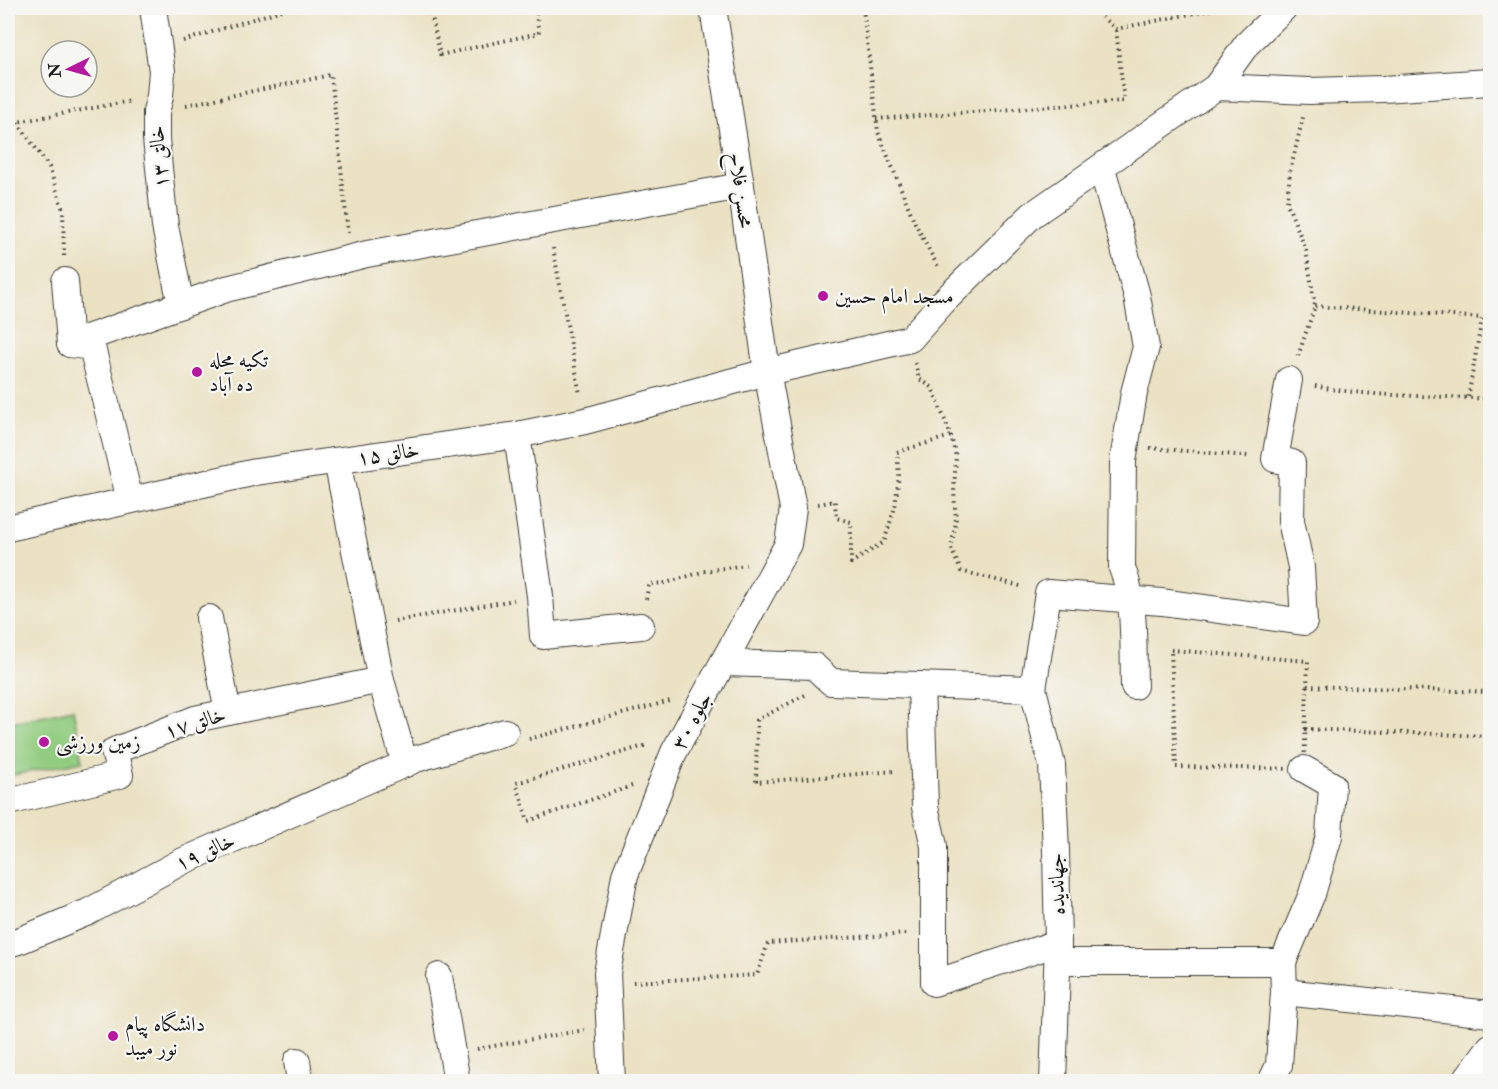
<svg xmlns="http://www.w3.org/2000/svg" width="1498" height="1089" viewBox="0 0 1498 1089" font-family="'IM FELL Double Pica',Amiri,serif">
<rect width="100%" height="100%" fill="#f6f6f2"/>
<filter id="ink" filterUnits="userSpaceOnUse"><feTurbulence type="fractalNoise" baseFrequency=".0167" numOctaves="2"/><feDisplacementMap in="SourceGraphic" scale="12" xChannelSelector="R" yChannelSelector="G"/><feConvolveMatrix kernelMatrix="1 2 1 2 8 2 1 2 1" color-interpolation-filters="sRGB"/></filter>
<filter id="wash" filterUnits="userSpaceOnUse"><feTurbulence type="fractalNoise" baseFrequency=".008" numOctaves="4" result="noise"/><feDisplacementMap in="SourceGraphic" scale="24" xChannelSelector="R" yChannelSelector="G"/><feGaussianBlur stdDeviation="1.35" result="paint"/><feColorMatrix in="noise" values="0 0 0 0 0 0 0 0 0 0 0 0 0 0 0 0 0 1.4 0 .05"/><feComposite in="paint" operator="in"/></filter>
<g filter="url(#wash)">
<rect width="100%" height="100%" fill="#ebe2c4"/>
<polygon fill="#92cc80" stroke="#57744e" stroke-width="1.5" points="73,709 83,761 8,776 8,723"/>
</g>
<g filter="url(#ink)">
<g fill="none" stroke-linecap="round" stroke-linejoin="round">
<g stroke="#3b3a35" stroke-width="28">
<g id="minor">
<polyline points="153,8 162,71 160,96 156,112 156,139 165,226 181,305"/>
<polyline points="1216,87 1309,91 1383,89 1490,82"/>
<path d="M1102,168l35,128 9,51 -12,46 -11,68 -1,107c14,34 11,81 12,118"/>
<polyline points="65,281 70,344 92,347 130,500"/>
<polyline points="70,344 226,289 367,254 741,186"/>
<polyline points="517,435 540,596 543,636 641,626"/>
<polyline points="337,461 381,680 405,764"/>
<polyline points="8,528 256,472 517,435 585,421 767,372 910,339 942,303 1032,215 1216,87 1247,44 1284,8"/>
<polyline points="209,618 228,712"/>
<polyline points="723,663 814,666 831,682 1033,689 1052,765 1056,851 1058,943 1053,1082"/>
<polyline points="921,685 925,807 934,846 934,983 1058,943"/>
<polyline points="1033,689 1048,593 1162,602 1304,622 1301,567 1291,521 1292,463 1275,459 1289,380"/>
<polyline points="8,802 120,775 114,751 195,719 381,680"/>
<polyline points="8,944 21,940 88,912 181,862 416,759 505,732"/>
<polyline points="1058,962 1283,962 1284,992 1279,1065 1271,1082"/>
<polyline points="1283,962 1312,894 1329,836 1332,785 1304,769"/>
<polyline points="439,976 457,1082"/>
<polyline points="1284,992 1490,1014"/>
<polyline points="297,1061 300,1082"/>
<polyline points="612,1082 607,973 625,875 674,752 788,544 793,508 767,372 741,186 713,8"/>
<polyline points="1464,1082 1490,1047"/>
</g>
</g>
<g stroke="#3b3a35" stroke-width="4" stroke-dasharray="1.5 4.5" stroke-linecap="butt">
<polyline points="430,8 440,55 539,33 535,8"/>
<polyline points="863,8 878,132 915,223 939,269"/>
<polyline points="1094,8 1097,13 1116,29 1220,8"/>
<polyline points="183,41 288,8"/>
<polyline points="186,105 331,75 348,233"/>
<polyline points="876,119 1124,101 1116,29"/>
<polyline points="553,248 580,394"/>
<polyline points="64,256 63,210 49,167 17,122 131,101"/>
<polyline points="1315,306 1482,318 1468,398"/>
<polyline points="1298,356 1315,306 1306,250 1287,203 1290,172 1303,117"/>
<polyline points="915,363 919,379 932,387 951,436 956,457 954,491 956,522 951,548 961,571 1024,587"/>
<path d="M1315,386c58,12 117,9 175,13"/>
<polyline points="1150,448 1248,456"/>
<polyline points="818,504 835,501 836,518 851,522 851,563 884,542 895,507 899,475 897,452 951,436"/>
<polyline points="646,599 649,584 666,583 705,571 746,565"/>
<polyline points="395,621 514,600"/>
<polygon points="1171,650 1308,661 1304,769 1176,767"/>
<polyline points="1307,686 1490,692"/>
<polyline points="805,695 757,720 756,782 896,771"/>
<polyline points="1305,729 1490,736"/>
<polyline points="529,739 670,701"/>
<polyline points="632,786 528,821 516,783 648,745"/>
<polyline points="633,982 757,975 768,943 907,934"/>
<polyline points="477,1049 584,1030"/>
</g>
<use href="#minor" stroke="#fff" stroke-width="26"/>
</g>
</g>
<g fill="#b5179e" stroke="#f6f6f2" stroke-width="2">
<circle cx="823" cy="296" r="6"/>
<circle cx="197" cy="372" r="6"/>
<circle cx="44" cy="742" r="6"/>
<circle cx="113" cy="1036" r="6"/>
</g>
<g text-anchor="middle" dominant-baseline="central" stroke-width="4.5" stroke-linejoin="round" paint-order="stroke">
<g font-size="21" fill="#1c1c1c" stroke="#f6f6f2">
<text transform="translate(159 157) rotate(-95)">خالق ۱۳</text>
<text transform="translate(741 190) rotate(82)">محسن فلاح</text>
<text transform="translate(388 454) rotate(-8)">خالق ۱۵</text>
<text transform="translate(692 721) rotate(-62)">جلوه ۳۰</text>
<text transform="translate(195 723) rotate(-17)">خالق ۱۷</text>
<text transform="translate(205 852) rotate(-24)">خالق ۱۹</text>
<text transform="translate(1057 884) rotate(-92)">جهاندیده</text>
</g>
<g font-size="21" fill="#1c1c1c" stroke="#f6f6f2" text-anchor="start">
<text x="835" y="296">مسجد امام حسین</text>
<text x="209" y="360">تکیه محله<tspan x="209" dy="24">ده آباد</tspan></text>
<text x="56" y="742">زمین ورزشی</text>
<text x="125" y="1024">دانشگاه پیام<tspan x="125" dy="24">نور میبد</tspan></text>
</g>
</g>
<rect width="1498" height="1089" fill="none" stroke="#f6f6f2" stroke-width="30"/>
<g transform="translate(69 69) rotate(265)"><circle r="28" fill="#f6f6f2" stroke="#9f9f9c" stroke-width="1.5"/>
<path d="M0-4.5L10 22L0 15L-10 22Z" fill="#b5179e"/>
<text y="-9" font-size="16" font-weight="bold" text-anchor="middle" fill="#1c1c1c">N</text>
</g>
</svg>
